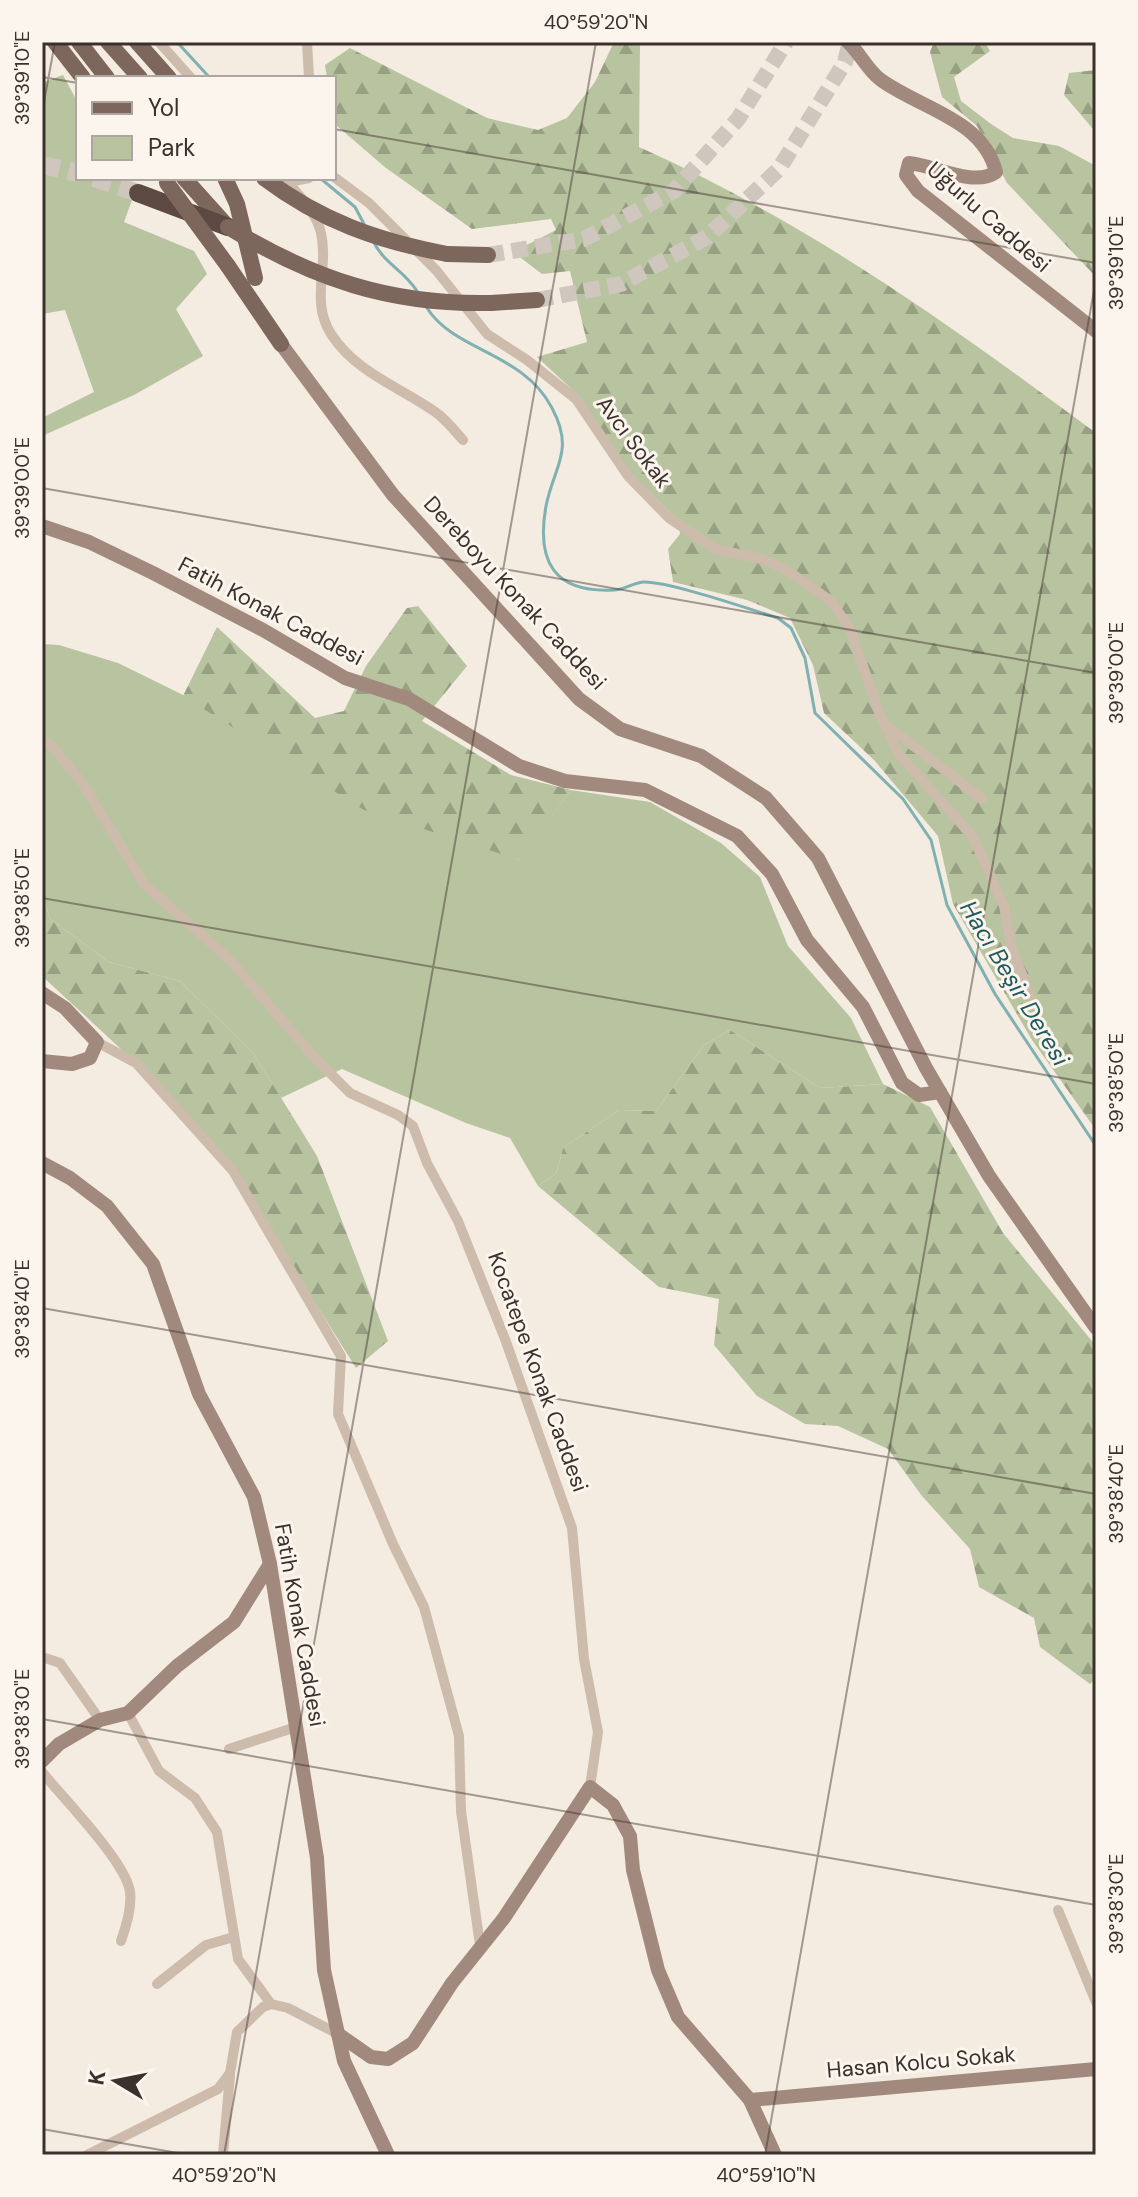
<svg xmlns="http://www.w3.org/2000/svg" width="1138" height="2197" viewBox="0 0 1138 2197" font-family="'DM Sans',sans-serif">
<defs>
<pattern id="forest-firs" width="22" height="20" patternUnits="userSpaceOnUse" patternTransform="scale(2)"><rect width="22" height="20" fill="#b8c4a0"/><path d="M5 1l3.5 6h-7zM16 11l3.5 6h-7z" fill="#97a083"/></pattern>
</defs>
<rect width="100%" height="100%" fill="#f4ebe1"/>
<g fill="#b8c4a0">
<polygon points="63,75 78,103 78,178 120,178 132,200 124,222 194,251 207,274 176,309 203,356 134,395 42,436 42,418 94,392 65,310 42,314 42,83"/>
<polygon points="42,644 59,645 118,663 519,860 571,790 650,802 721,843 760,877 788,946 851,1018 883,1084 820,1088 730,1030 704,1045 656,1111 619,1110 563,1148 556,1174 538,1186 510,1138 466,1123 342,1069 281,1098 254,1054 180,981 109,962 50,919 42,894"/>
</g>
<g fill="url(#forest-firs)">
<path d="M614,42h26l-1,105c168,75 310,177 457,286v697l-64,-90 -79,-136 -15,-68 -64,-76 -50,-47 -11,-48 -23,-47 -43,-18 -74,-18 -5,-33 12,-15 -1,-13 -50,-50 -51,-76 -41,-38 50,-15 -17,-71 -28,3 -29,-22 43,-22 -5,-11 -79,10 -86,-61 -49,-42 -3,-48h-7l-2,-13 25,-17 137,70 51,12 29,-12 28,-36z"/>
<polygon points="934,42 985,42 990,51 954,77 961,101 991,124 1013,138 1059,146 1096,166 1096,277 1007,183 977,126 942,97 930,52"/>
<polygon points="1096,70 1096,128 1093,129 1064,95 1069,73"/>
<polygon points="418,606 467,666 422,721 511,775 571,790 520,860 364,810 183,696 217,627 315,718 344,711 366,666 407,608"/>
<polygon points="42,894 50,919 109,962 180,981 254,1054 317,1156 388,1341 356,1368 233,1171 136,1063 42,976"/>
<polygon points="730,1030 820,1088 883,1084 930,1107 1003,1233 1096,1346 1096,1678 1090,1684 1040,1647 1034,1618 979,1587 970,1549 922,1496 888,1449 838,1426 805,1424 757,1396 714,1345 719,1299 659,1287 538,1186 556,1174 563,1148 619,1110 656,1111 704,1045"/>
</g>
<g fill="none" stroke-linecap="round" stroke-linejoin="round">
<g stroke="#7fb0b2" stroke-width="3">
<polyline points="177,42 210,78"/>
<polyline points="320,178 355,207 364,224"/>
<path d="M373,241c13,25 29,27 44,50"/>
<path d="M427,308c28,44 96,44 125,100 23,43 2,58 -6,98 -10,56 8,87 68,84 10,0 19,-7 29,-8 25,-1 106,27 135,36l13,10 14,30 10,55 88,86 28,41 16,65 48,89 101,152"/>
</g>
<g stroke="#cfc6bd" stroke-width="16" stroke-dasharray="16 8" stroke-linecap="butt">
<polyline points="488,255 584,239 674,191 738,119 786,42"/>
<polyline points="537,300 621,284 707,237 779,169 845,62 850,42"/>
</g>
<g stroke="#cfc6bd" stroke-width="18" stroke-dasharray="18 9" stroke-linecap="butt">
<polyline points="42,165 78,173"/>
<polyline points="94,178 138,193"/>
</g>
<g stroke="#cdbbac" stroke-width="10">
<polyline points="159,42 191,78"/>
<polyline points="307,42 309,78"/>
<polyline points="334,177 369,203 436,270 487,334 527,360 576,399 628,476 669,518 715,549 762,559 787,570 831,601 850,629 879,712 898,753 973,837 1004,906 1012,948 1030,996 1009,980"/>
<path d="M309,178l-21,4c12,15 29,32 33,51 8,35 -11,68 10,101 26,40 70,53 107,80 9,7 17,17 25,26"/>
<polyline points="885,724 982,799"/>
<polyline points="42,741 51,745 83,784 144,884 230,960 313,1056 350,1093 398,1115 413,1126 427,1163 458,1221 505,1339 572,1528 584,1659 598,1732 590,1787"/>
<polyline points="97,1042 136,1063 233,1171 341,1356 338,1414 393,1544 424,1607 459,1736 461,1811 480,1945"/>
<polyline points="42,1657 60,1663 100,1720"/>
<polyline points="128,1713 159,1771 195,1798 217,1832 238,1959 271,2004"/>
<polyline points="229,1749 296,1727"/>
<path d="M42,1772c21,26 84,90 88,120 2,15 -4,35 -9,49"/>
<polyline points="1058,1910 1096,2002"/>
<polyline points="157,1984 206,1945 234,1937"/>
<polyline points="87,2155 218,2089 230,2073 237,2032 263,2007 271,2004 288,2008 338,2034"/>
<polyline points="223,2155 230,2075"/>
</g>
<g stroke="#a18a7d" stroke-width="14">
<path d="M848,42c12,11 20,29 33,38 40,29 102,39 115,92 -22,16 -61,-7 -87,-9l-3,12 12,16 178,140"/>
<polyline points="281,344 393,495 579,699 620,729 701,756 766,798 818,858 926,1068 989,1176 1096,1328"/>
<polyline points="42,526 89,542 153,573 263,630 345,678 409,699 519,766 565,781 645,790 737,836 772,874 807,940 863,1007 902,1083 919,1095 940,1092"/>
<polyline points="42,993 65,1008 97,1042 90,1058 72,1064 42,1061"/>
<polyline points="42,1163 70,1178 107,1206 153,1264 199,1394 254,1497 270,1564 317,1858 324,1970 344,2061 388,2155"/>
<polyline points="42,1761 59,1744 100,1720 128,1713 177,1666 234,1622 270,1564"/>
<polyline points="338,2034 371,2057 388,2059 413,2043 452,1983 504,1918 590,1787 613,1805 630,1836 633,1870 658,1970 678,2017 750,2100 775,2155"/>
<polyline points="750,2100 1096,2069"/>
</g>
<g stroke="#7d675c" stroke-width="16">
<polyline points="55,42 83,78"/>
<polyline points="79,42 107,78"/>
<polyline points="108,42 140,78"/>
<polyline points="137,42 169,78"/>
<polyline points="184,178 228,227"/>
<polyline points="447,254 488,255"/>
<polyline points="228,266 281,344"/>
<polyline points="491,303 537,300"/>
</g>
<polyline stroke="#5c4a42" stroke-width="18" points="138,193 228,227"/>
<g stroke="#7d675c" stroke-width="16">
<polyline points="225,178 237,204 255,278"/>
<path d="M264,178c57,43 114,63 183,76"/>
<polyline points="167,183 228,266"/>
<path d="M228,227c85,52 162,78 263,76"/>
</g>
</g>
<path fill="none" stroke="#3b302b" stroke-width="2" stroke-opacity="0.45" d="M42,77l36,6M42,113l13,-71M334,129l762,134M42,488l1054,185M42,898l1054,186M42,1308l1054,186M42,1719l1054,186M42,2129l147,26M224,2155l372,-2113M765,2155l331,-1876"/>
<g text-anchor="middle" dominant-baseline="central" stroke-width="6" stroke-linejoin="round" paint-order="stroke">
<g font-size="22" fill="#3b302b" stroke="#fbf5ee">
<text transform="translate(989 217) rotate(41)">Uğurlu Caddesi</text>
<text transform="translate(634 442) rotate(53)">Avcı Sokak</text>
<text transform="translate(515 593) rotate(47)">Dereboyu Konak Caddesi</text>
<text transform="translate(271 611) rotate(28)">Fatih Konak Caddesi</text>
<text transform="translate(538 1372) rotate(70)">Kocatepe Konak Caddesi</text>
<text transform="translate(300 1625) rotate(80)">Fatih Konak Caddesi</text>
<text transform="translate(921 2062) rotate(-5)">Hasan Kolcu Sokak</text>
</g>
<g font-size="24" font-style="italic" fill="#1f5a5e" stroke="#fbf5ee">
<text transform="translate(1015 983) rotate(59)">Hacı Beşir Deresi</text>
</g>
</g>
<rect width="1138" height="2197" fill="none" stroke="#fbf5ee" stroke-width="88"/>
<rect x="76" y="76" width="260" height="104" fill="#fbf5ee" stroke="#aea6a0" stroke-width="2"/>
<rect x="92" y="102" width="40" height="12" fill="#7d675c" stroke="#aea6a0" stroke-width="2"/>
<text x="148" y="116" font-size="24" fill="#3b302b">Yol</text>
<rect x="92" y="136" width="40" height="24" fill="#b8c4a0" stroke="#aea6a0" stroke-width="2"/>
<text x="148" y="156" font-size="24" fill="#3b302b">Park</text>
<g transform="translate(116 2081) rotate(280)" stroke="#fbf5ee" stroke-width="6" paint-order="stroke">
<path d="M0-6L14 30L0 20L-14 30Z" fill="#3b302b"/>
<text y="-12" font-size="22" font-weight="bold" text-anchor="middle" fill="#3b302b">K</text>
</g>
<rect x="44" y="44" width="1050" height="2109" fill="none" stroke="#3b302b" stroke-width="3"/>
<g font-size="20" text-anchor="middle" fill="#3b302b">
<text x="596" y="29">40°59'20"N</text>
<text transform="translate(22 78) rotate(-90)" y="7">39°39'10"E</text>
<text transform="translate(1116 263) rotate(-90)" y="7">39°39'10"E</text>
<text transform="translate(22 488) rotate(-90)" y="7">39°39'00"E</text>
<text transform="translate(1116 673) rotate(-90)" y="7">39°39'00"E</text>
<text transform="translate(22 898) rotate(-90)" y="7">39°38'50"E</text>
<text transform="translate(1116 1083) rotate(-90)" y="7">39°38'50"E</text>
<text transform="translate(22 1309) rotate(-90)" y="7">39°38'40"E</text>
<text transform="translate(1116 1494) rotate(-90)" y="7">39°38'40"E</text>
<text transform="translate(22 1719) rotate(-90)" y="7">39°38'30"E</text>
<text transform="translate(1116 1904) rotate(-90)" y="7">39°38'30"E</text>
<text x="224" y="2182">40°59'20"N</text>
<text x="766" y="2182">40°59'10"N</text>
</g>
</svg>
